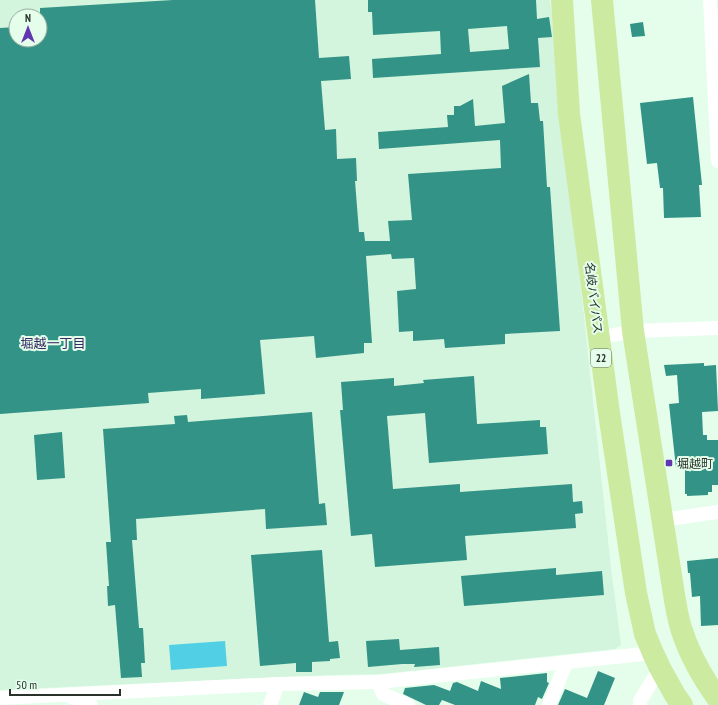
<svg xmlns="http://www.w3.org/2000/svg" width="718" height="705" viewBox="0 0 718 705" font-family="'PT Sans Narrow','Noto Sans JP',sans-serif">
<rect width="100%" height="100%" fill="#e4feeb"/>
<path fill="#d3f4dd" fill-rule="evenodd" d="M0,0h550l61,568 10,77 -6,4 -233,25 -52,1 -330,15zM16,16h24v24h-24z"/>
<polygon fill="#51d0e5" points="225,641 227,666 171,670 169,645"/>
<g fill="#329386" fill-rule="evenodd">
<polygon points="173,0 315,0 319,58 349,56 351,79 321,81 325,130 336,129 337,159 356,158 357,181 355,181 359,232 364,232 365,241 390,241 388,221 412,220 408,174 501,168 500,140 379,149 378,132 448,127 447,115 454,115 454,106 460,106 473,99 475,126 505,123 502,86 529,74 531,103 538,103 540,121 543,121 547,187 550,187 560,331 505,334 505,344 445,348 444,339 413,341 413,331 399,332 397,291 416,289 414,258 392,259 391,254 366,256 372,343 364,343 364,353 316,358 314,336 260,340 265,394 201,399 201,389 148,393 149,403 0,414 0,28 16,27 16,40 40,40 40,8"/>
<path d="M368,0h168l1,19 12,-2 3,20 -14,1 2,29 -167,11 -1,-19 69,-5 -1,-23 -67,4 -1,-23h-4zM507,26l2,23 -39,3 -2,-23z"/>
<polygon points="643,22 645,36 632,37 630,24"/>
<polygon points="693,97 702,185 699,185 701,217 664,218 663,188 660,188 657,163 647,164 640,103"/>
<polygon points="704,363 704,366 716,365 718,411 702,412 703,435 707,435 707,440 718,440 718,485 712,485 712,492 708,492 708,495 687,496 687,494 685,494 685,468 676,468 669,404 679,403 677,375 666,376 664,365"/>
<polygon points="474,376 477,424 540,420 540,427 546,427 548,454 429,463 425,413 387,416 393,489 460,484 460,492 572,484 573,502 582,501 583,513 575,514 576,528 465,536 467,560 375,567 372,534 351,536 340,410 343,410 341,382 394,378 394,386 424,383 423,380"/>
<polygon points="312,412 319,504 325,503 327,525 266,529 265,509 136,519 137,540 132,540 139,628 143,628 145,663 141,663 142,677 121,678 115,605 108,606 107,586 109,586 106,542 111,542 103,429 175,424 174,416 187,415 188,422"/>
<polygon points="62,432 65,478 37,480 34,435"/>
<polygon points="322,550 329,642 338,641 340,658 330,659 330,661 312,662 312,672 296,672 296,663 260,666 251,555"/>
<polygon points="718,558 718,625 701,626 700,596 692,597 690,573 688,573 687,561"/>
<polygon points="556,568 556,575 602,571 604,595 464,606 461,576"/>
<polygon points="399,639 400,650 439,647 440,665 414,667 415,664 402,664 368,667 366,641"/>
<polygon points="598,671 615,678 604,705 558,705 565,689 587,698"/>
<polygon points="547,673 547,682 549,683 542,699 538,697 535,705 455,705 442,700 439,705 426,705 403,694 405,688 434,685 450,691 453,683 457,682 478,691 481,681 501,689 500,678"/>
<polygon points="304,692 318,697 320,692 344,692 339,705 299,705"/>
</g>
<g fill="none" stroke-linecap="round" stroke-linejoin="round">
<g stroke="#fff" stroke-width="14">
<polyline points="710,0 718,161"/>
<polyline points="599,338 633,331 718,328"/>
<polyline points="662,520 718,512"/>
<polyline points="378,682 383,694 408,705"/>
<polyline points="69,696 91,705"/>
<polyline points="0,698 278,684 378,682 653,653"/>
<polyline points="270,705 278,684"/>
<polyline points="549,705 566,663"/>
<polyline points="640,705 640,701 660,668"/>
</g>
<g stroke="#cceba0" stroke-width="22">
<polyline points="562,0 569,114 609,413 636,593 645,634 653,653 660,668 675,695 682,705"/>
<path d="M602,0l31,331 40,257c2,13 4,27 8,40 8,26 21,49 37,71"/>
</g>
</g>
<rect fill="#6137af" stroke="#e4feeb" stroke-width="1.5" x="665" y="459" width="8" height="8" rx="2"/>
<g text-anchor="middle" dominant-baseline="central" stroke-width="4" stroke-linejoin="round" paint-order="stroke">
<rect fill="#e4feeb" stroke="#606f65" stroke-width="1" x="591" y="349" width="20" height="18" rx="3"/>
<g font-size="11" font-weight="bold" fill="#28322b">
<text x="601" y="358">22</text>
</g>
<g font-size="12" fill="#28322b" stroke="#e4feeb">
<text transform="translate(594 298) rotate(83)">名岐バイパス</text>
</g>
<g font-size="12" fill="#28322b" stroke="#e4feeb" text-anchor="start">
<text x="677" y="463">堀越町</text>
</g>
<g font-size="13" fill="#392862" stroke="#e4feeb">
<text x="53" y="343">堀越一丁目</text>
</g>
</g>
<g transform="translate(28 28)"><circle r="19" fill="#e4feeb" stroke="#99ac9e"/>
<path d="M0-3L7 15L0 10L-7 15Z" fill="#6137af"/>
<text y="-6" font-size="11" font-weight="bold" text-anchor="middle" fill="#28322b">N</text>
</g>
<path d="M10 689v6h110v-6" fill="none" stroke="#28322b" stroke-width="2"/>
<text x="16" y="689" font-size="12" fill="#28322b" stroke="#e4feeb" stroke-width="3" paint-order="stroke">50 m</text>
</svg>
